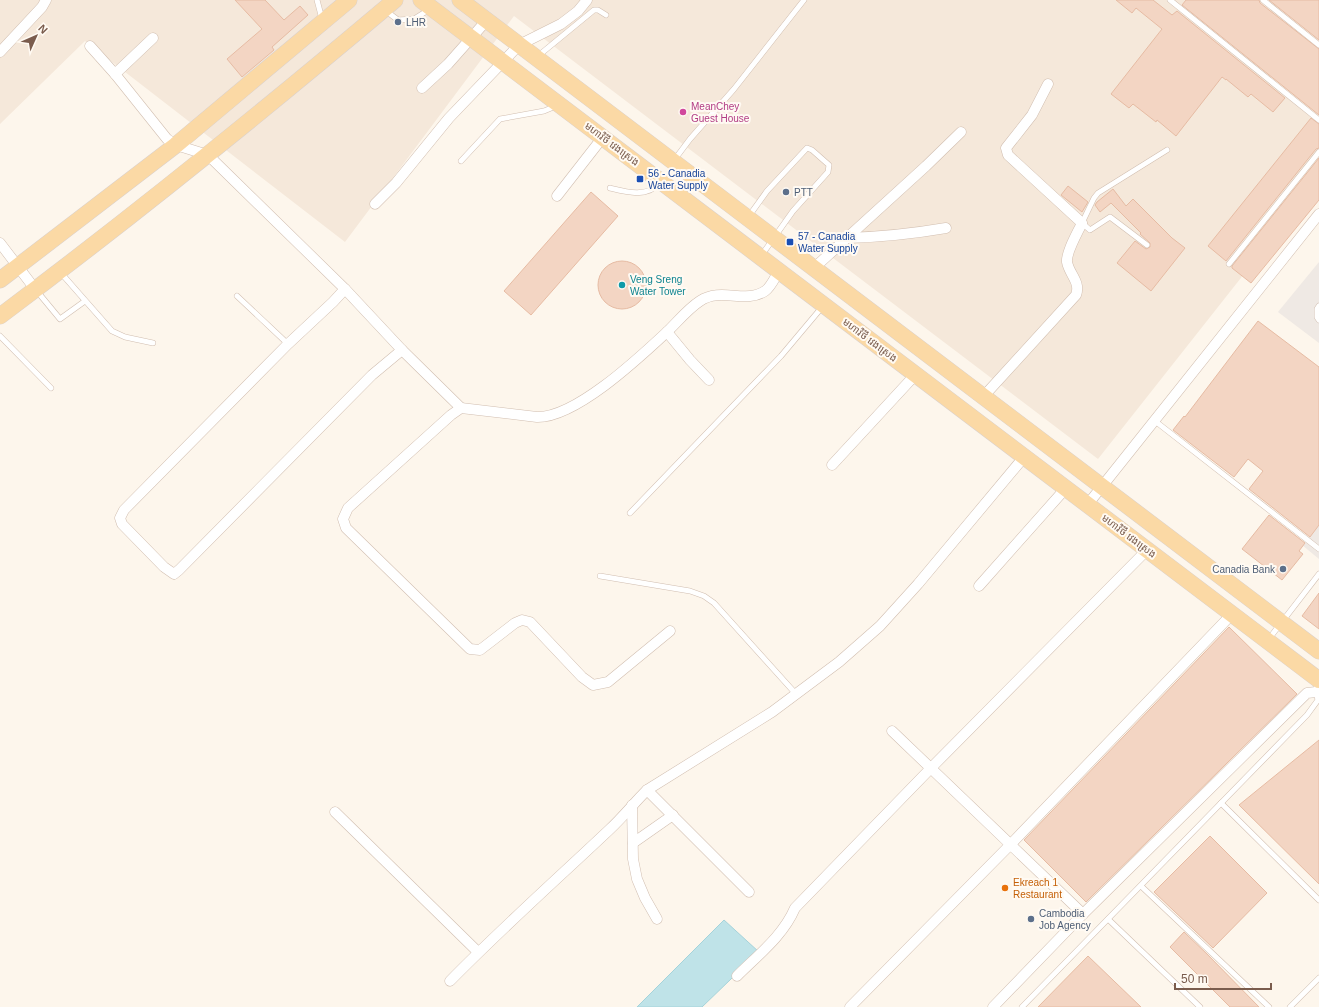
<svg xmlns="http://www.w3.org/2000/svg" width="1319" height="1007" viewBox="0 0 1319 1007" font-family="Arial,'Noto Sans Khmer',sans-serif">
<rect width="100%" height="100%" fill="#fdf6ec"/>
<polygon fill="#f5e8da" points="0,0 1319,0 1319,179 1098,459 514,16 345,242 85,41 0,124"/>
<g fill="#efe9e4">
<polygon points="1319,262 1319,343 1278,312"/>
<polygon points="1319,524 1319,559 1302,545"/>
</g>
<polygon fill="#bfe3e8" stroke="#a5d3da" points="724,920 759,952 702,1007 637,1007"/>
<g fill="#f3d5c3" stroke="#e6bba3">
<polygon points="235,0 265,0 284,20 300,6 308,15 272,47 274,50 242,77 227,59 262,29"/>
<polygon points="1116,0 1153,0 1172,15 1177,11 1285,98 1273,112 1251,94 1248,97 1226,79 1226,80 1222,77 1176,136 1157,120 1156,122 1133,104 1129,108 1111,94 1162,29 1136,8 1132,13"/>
<polygon points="1186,0 1259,0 1260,3 1319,49 1319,115 1182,5"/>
<polygon points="1269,0 1319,0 1319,40"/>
<polygon points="1311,118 1319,124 1319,148 1316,149 1226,261 1208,246"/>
<polygon points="1319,158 1319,200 1251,283 1232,268 1232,266"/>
<polygon points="1068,186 1088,202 1082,212 1061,195"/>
<polygon points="1113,189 1126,206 1133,199 1172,238 1185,248 1151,291 1117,263 1135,241 1146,249 1150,247 1150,243 1140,234 1141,233 1111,203 1100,212 1095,205 1097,202"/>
<polygon points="591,192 618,216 531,315 504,291"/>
<circle cx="622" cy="285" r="24"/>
<polygon points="1258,321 1319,367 1319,525 1310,537 1249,489 1263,471 1248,459 1234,477 1173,430 1184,416 1185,417"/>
<polygon points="1269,515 1305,543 1299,551 1303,554 1282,580 1242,549"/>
<polygon points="1319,593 1319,629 1302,616"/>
<polygon points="1229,627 1297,694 1086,902 1024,840"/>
<polygon points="1319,740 1319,884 1239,805"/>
<polygon points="1210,836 1267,893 1213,948 1154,892"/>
<polygon points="1184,932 1207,954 1259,1007 1230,1007 1170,947"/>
<polygon points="1088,956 1141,1007 1038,1007"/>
</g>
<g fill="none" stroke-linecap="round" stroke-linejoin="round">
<g stroke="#d1beb0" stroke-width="6">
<g id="lane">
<polyline points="317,0 322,19"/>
<polyline points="1170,0 1319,120"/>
<polyline points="1263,0 1319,45"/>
<polyline points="386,11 398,20 414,19 430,9"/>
<polyline points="538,56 594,10 598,10 606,15"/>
<polyline points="675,159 690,139 734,89 804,0"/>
<polyline points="461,161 500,119 544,111 556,106"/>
<path d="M610,188c16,4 38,10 49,-5"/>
<polyline points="749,216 767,191 807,148 812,150 829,165 828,172 793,211 761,256"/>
<polyline points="1147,245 1110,217 1090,230 1082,223 1094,198 1098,193 1167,150"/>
<polyline points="1229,264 1319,152"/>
<polyline points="61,273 112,331 125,337 153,343"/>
<polyline points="36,290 60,319 85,301"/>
<polyline points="237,296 288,344"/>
<polyline points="1319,306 1317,309 1317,317 1319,320"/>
<polyline points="0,336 51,388"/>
<polyline points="1155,421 1319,549"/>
<polyline points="630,513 781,356 823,306"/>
<polyline points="600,576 690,591 704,596 714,603 796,694"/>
<polyline points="1268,640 1319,574"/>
<polyline points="1221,803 1319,900"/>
<polyline points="1141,886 1269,1007"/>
<polyline points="1108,919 1200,1007"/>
<polyline points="1022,1007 1307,715 1318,700 1316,692"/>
<polyline points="1290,1007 1319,978"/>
</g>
</g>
<g stroke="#d1beb0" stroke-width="11">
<g id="street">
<polyline points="90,46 115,74 167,139 176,145 208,155 345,289 333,302 288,344 124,510 120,518 122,524 164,567 174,574 179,570 372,375 402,350"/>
<polyline points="0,52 42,7 46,0"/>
<polyline points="115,74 153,38"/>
<polyline points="422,88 448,64 487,20"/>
<polyline points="557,196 603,137"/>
<polyline points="375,204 396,183 449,118 519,45 561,24 578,11 587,0"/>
<path d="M847,238c35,-1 64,-4 99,-10"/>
<polyline points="0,243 35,289"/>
<polyline points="814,268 926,166 961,132"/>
<polyline points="345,289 402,350 461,408"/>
<polyline points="667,332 690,360 709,380"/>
<path d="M983,397l93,-102c5,-13 -7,-21 -9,-33 -1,-10 11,-30 15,-39l-74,-68 -2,-7 26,-33 16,-31"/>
<polyline points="832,465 916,374"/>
<polyline points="1088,504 1319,214"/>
<polyline points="979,586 1066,488"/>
<path d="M670,631l-62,51 -15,3 -11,-8 -52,-55 -8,-2 -7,3 -35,27 -10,-1 -124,-121 -3,-9 5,-11 103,-93 10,-7 76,9c39,1 104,-61 132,-87 10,-10 20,-22 31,-29 21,-14 46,3 65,-10 6,-4 10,-14 14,-20"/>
<polyline points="892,731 1083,914"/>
<polyline points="647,790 749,892"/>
<polyline points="632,805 633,859 637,879 645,898 657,919"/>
<polyline points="335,812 478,952"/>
<polyline points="633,843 673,815"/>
<path d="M737,976c21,-21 46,-40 58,-68l136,-140 216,-218"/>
<path d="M450,981c52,-53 106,-101 159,-151 14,-13 25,-27 38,-40l125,-78 67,-50 41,-36 38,-42 106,-127"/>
<polyline points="850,1007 1010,845 1232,614"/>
<polyline points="993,1007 1083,914 1307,693 1316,692 1319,689"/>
</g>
</g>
<g stroke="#dad1cd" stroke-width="17">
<g id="primary">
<polyline points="421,0 1319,680"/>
<polyline points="460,0 1319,651"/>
<polyline points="0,280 176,145 349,0"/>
<path d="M0,316c135,-101 266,-207 395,-316"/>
</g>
</g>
<use href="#lane" stroke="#fff" stroke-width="5"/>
<use href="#street" stroke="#fff" stroke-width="10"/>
<use href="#primary" stroke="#fbd9a5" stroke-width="16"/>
</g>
<g fill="#5c6f8a" stroke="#fffaf3" stroke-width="1.5">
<circle cx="398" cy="22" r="4"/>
<circle cx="786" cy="192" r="4"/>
<circle cx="1283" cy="569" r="4"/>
<circle cx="1031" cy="919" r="4"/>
</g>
<circle fill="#d1479c" stroke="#fffaf3" stroke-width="1.5" cx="683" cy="112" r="4"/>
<g fill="#1a4fb4" stroke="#fffaf3" stroke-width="1.5">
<rect x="636" y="175" width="8" height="8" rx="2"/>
<rect x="786" y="238" width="8" height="8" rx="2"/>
</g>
<circle fill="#0f9aa8" stroke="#fffaf3" stroke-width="1.5" cx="622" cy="285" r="4"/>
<circle fill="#e8710a" stroke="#fffaf3" stroke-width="1.5" cx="1005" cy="888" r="4"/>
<g text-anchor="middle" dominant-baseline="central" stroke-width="4" stroke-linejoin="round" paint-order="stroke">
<g font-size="10" fill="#4e5e75" stroke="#fffaf3" text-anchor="start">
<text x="406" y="22">LHR</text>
<text x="794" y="192">PTT</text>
<text x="1275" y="569" text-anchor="end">Canadia Bank</text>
<text x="1039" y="913">Cambodia<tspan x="1039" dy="12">Job Agency</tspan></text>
</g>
<g font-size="10" fill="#b23c85" stroke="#fffaf3" text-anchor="start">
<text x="691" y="106">MeanChey<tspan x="691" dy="12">Guest House</tspan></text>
</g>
<g font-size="10" fill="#7a5c4d" stroke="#fffaf3">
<text transform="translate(612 144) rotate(37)">មហាវិថី វេងស្រេង</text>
<text transform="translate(870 340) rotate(37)">មហាវិថី វេងស្រេង</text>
<text transform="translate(1129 536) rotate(37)">មហាវិថី វេងស្រេង</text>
</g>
<g font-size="10" fill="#164399" stroke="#fffaf3" text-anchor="start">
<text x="648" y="173">56 - Canadia<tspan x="648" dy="12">Water Supply</tspan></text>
<text x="798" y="236">57 - Canadia<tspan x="798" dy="12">Water Supply</tspan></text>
</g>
<g font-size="10" fill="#0d838f" stroke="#fffaf3" text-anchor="start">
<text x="630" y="279">Veng Sreng<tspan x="630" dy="12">Water Tower</tspan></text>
</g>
<g font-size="10" fill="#c56008" stroke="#fffaf3" text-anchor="start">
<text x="1013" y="882">Ekreach 1<tspan x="1013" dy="12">Restaurant</tspan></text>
</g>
</g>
<g transform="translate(36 36) rotate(45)" stroke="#fffaf3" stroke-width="3" paint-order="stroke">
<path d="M0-3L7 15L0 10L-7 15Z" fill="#7a5c4d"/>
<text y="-6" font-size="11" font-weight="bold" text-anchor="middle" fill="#7a5c4d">N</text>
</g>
<path d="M1175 983v6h96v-6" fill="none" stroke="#7a5c4d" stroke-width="2"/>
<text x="1181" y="983" font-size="12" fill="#7a5c4d" stroke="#fffaf3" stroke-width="3" paint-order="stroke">50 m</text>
</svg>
